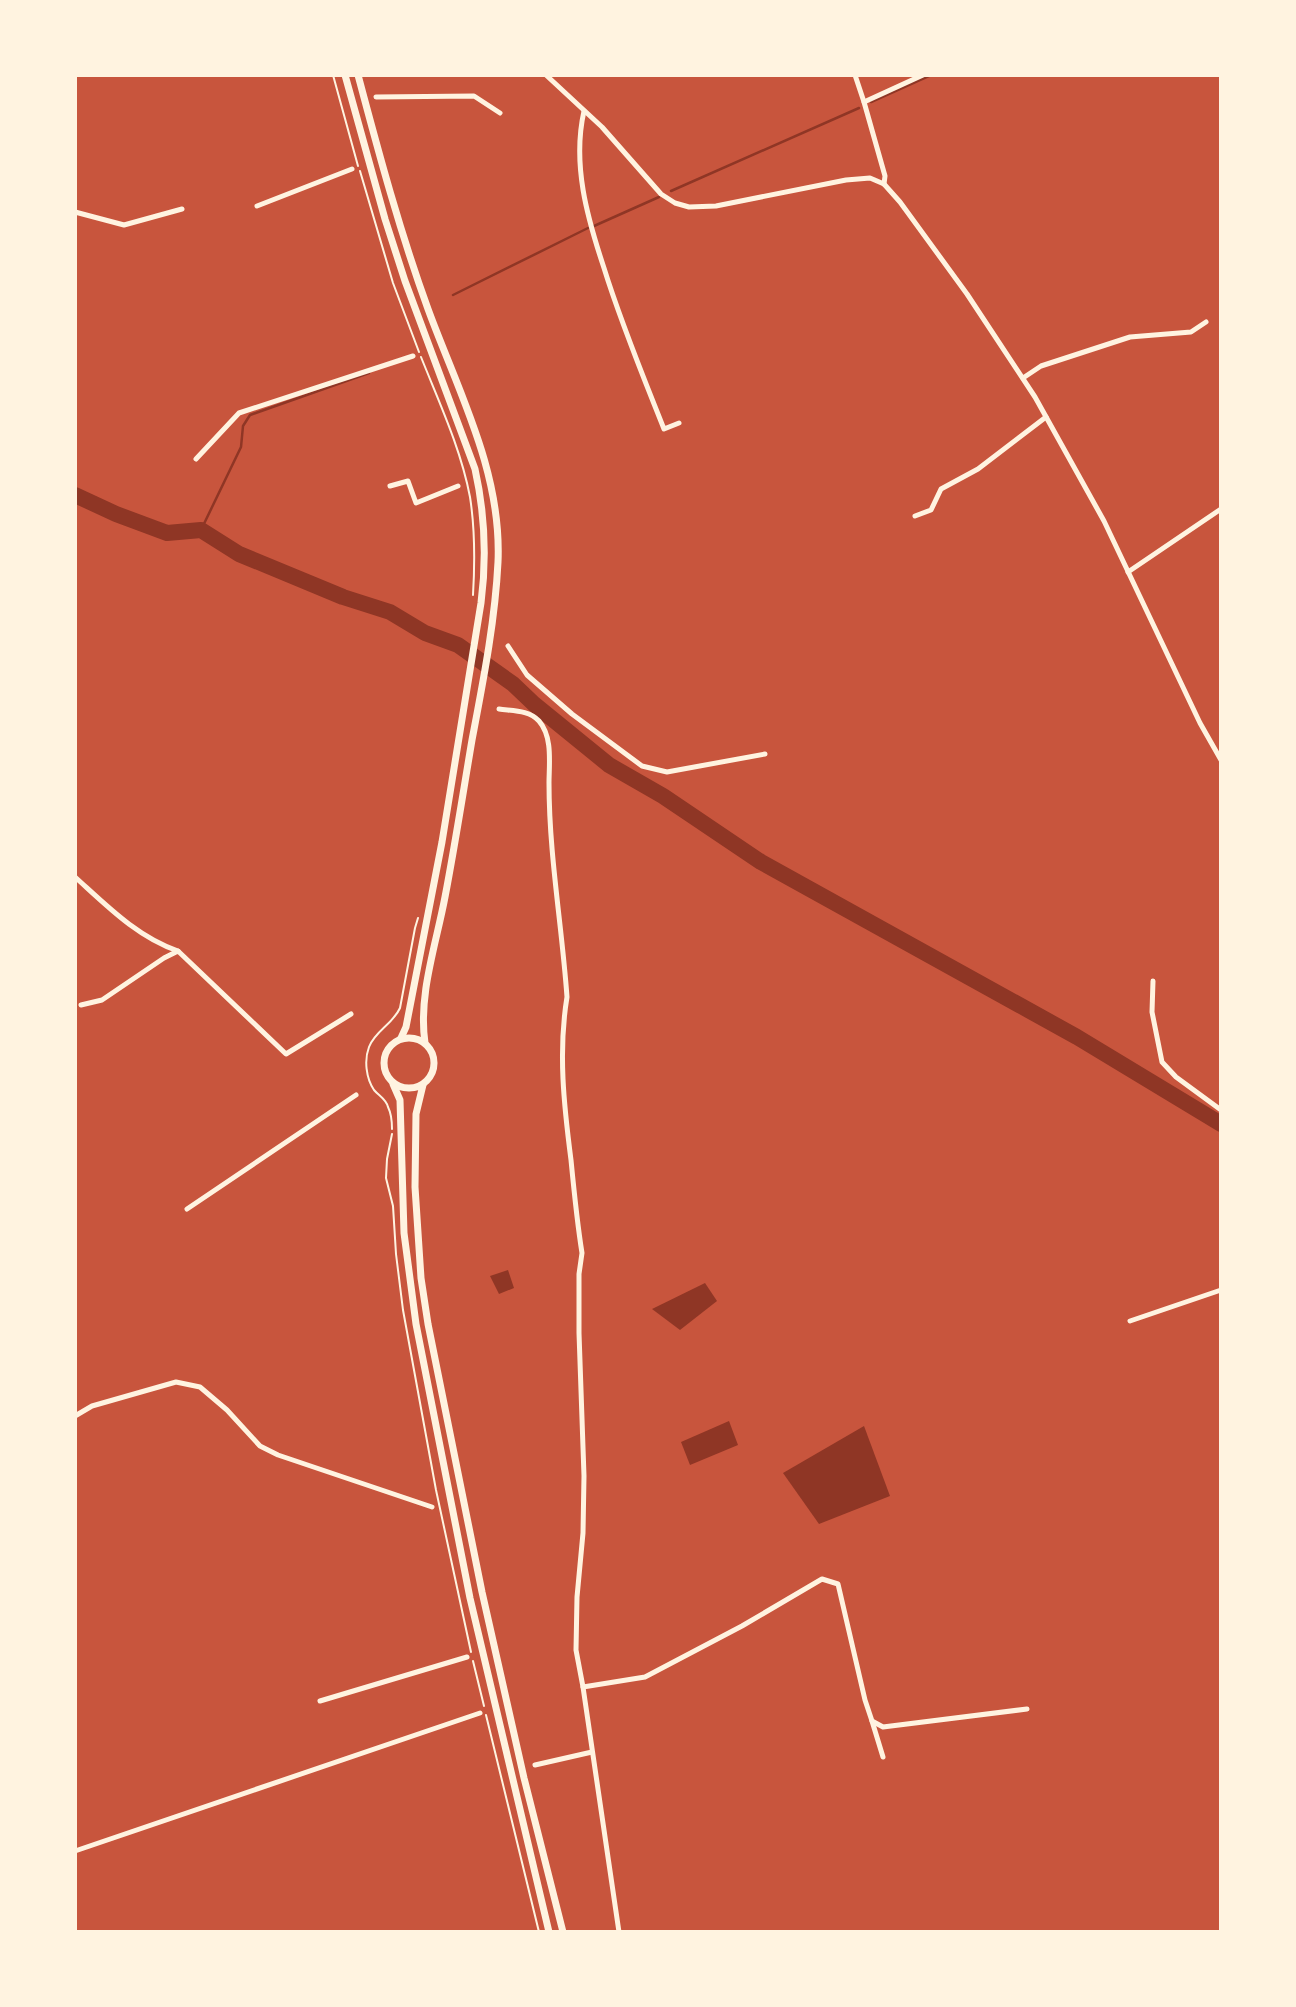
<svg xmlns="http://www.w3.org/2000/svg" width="1296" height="2007" viewBox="0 0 1296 2007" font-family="Overpass,sans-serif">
<rect width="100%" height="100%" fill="#c8553d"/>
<g fill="#8f3625">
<polygon points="508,1270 514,1288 499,1294 490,1276"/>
<polygon points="705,1283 717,1301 680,1330 652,1309"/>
<polygon points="729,1421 738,1445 690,1465 681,1442"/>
<polygon points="864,1426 890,1496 819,1524 783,1473"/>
</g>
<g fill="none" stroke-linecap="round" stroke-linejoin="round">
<g stroke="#8f3625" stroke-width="2.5">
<polyline points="871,102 931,75"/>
<polyline points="671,191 859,108"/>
<polyline points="594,226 659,197"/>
<polyline points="453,295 588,228"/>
<polyline points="201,530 241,447 243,426 250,415 369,373"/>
</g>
<polyline stroke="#8f3625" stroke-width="16" points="75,495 116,514 167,533 201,530 239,554 343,597 390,612 425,633 458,645 513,684 534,704 609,765 663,796 761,862 1077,1037 1221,1124"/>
<g stroke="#fff3e0" stroke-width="2">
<polyline points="333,75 358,166"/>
<polyline points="360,171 393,283 419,352"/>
<path d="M421,357c18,45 40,92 49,140 5,32 5,65 3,98"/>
<path d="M392,1129c0,-7 -1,-16 -4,-22 -2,-8 -9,-11 -14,-17 -8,-12 -10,-30 -5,-43 6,-16 24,-23 31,-39l15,-80 3,-10"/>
<polyline points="392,1134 387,1159 386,1178 393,1206 396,1254 403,1310 436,1490 471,1652"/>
<polyline points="473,1661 484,1706"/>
<polyline points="486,1715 539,1932"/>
</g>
<g stroke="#fff3e0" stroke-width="5">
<polyline points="546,75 602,127 661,194 675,203 689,207 716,206 846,180 870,178 884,184 900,202 967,294 1035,397 1104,521 1200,723 1221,760"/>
<polyline points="855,75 864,102"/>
<polyline points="376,97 474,96 500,113"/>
<path d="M584,111c-12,53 3,106 20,157 17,55 39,108 60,161l15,-6"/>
<polyline points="884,184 885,176 864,102 923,75"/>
<polyline points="257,206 352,169"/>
<polyline points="75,212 124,225 182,209"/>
<polyline points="1023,378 1041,366 1130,337 1191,332 1206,322"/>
<polyline points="196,459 239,413 413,356"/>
<polyline points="390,486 408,481 416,503 458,486"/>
<polyline points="915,516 931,510 941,489 978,469 1046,417"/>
<polyline points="1128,572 1221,509"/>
<polyline points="508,646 527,675 572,714 642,766 667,772 765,754"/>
<path d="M499,709c14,2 30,1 40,12 14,16 10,43 10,62 0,72 13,143 18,214 -9,55 -3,109 4,163 3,31 6,62 11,93l-3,21v59l5,143 -1,57 -6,64 -1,53 7,37 36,245"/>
<path d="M75,877c31,28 62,60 103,74"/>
<polyline points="1153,981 1152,1012 1162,1062 1176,1077 1221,1110"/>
<polyline points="81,1005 102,1000 164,958 178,951 286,1054 351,1014"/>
<polyline points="187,1209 356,1095"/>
<polyline points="1130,1321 1221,1290"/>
<polyline points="75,1416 92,1406 176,1382 200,1387 227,1410 260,1446 278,1455 432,1507"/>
<polyline points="583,1687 645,1677 742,1626 822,1579 838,1584 865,1700 872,1721 883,1727 1027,1709"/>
<polyline points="320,1701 467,1657"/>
<polyline points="872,1721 883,1757"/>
<polyline points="535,1765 592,1752"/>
<polyline points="75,1851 480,1713"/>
</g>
<g stroke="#fff3e0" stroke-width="7">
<path d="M345,75l40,144 20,62 70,188c10,45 12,88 6,134l-39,239 -36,185 -5,11"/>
<path d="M358,75c21,79 42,157 70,234 30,82 74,163 70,253 -3,60 -15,120 -26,178 -9,53 -17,105 -27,157 -9,48 -27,98 -20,146"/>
<circle cx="409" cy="1063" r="25"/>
<polyline points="393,1084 400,1100 404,1233 416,1324 470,1598 549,1932"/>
<polyline points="423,1085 416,1114 415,1187 421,1278 428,1324 482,1592 524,1778 563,1932"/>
</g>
</g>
<rect width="1296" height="2007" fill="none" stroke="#fff3e0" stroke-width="154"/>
</svg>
